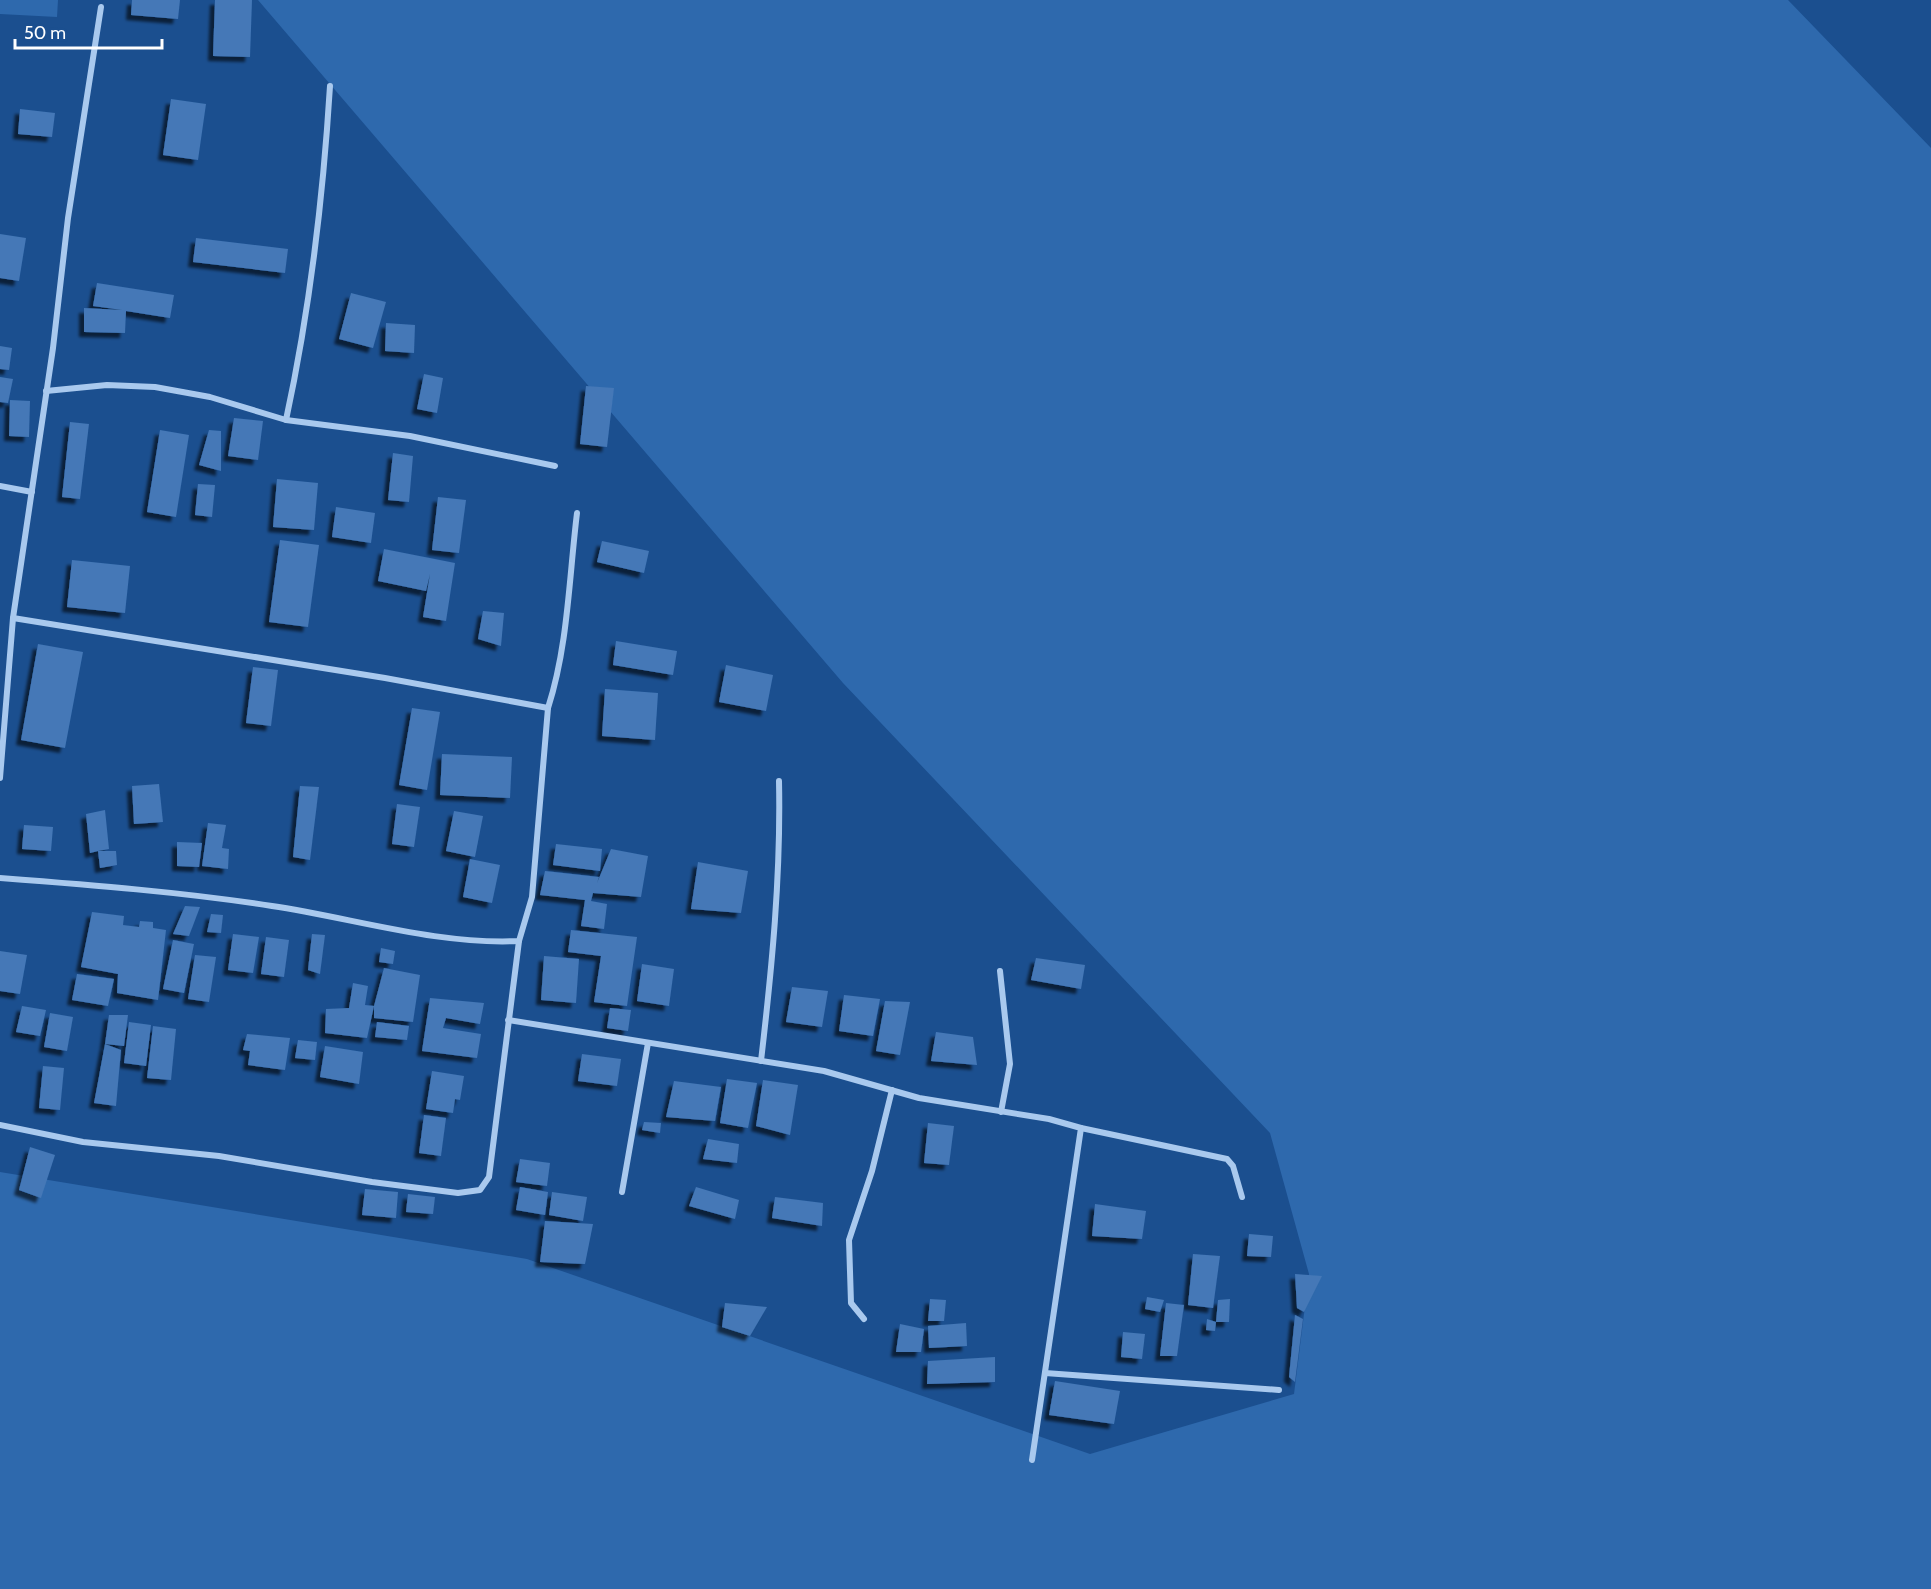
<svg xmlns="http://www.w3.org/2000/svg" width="1931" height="1589" viewBox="0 0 1931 1589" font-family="Cabin,sans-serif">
<defs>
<filter id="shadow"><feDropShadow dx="-5" dy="5" stdDeviation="1.5" flood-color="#0009"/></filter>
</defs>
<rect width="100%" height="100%" fill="#1b4f8f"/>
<g fill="#2e69ad">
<polygon points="0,0 58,0 57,17 0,14"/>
<polygon points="258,0 1788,0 1931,148 1931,1589 0,1589 0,1172 527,1259 1090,1454 1294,1394 1309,1274 1270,1133 843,683"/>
</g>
<g fill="#4478b7" filter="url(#shadow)">
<polygon points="132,0 180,0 178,19 131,15"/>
<polygon points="215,0 252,0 250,57 213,56"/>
<polygon points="171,99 206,104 198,160 163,155"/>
<polygon points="20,109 55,113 52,137 18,134"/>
<polygon points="0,234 26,238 19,281 0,278"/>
<polygon points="196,238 288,249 285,273 193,262"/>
<polygon points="97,283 174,295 170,318 126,311 125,333 84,332 84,308 122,310 93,306"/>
<polygon points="351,293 386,302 373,348 339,339"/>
<polygon points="386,323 415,325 414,353 385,351"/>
<polygon points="0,346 12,348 9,370 0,369"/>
<polygon points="424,374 443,378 437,413 417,409"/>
<polygon points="0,377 13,379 8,403 0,402"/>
<polygon points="586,386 614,388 607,447 580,444"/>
<polygon points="10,400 30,401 29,437 9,436"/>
<polygon points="234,418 263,421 258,460 228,456"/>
<polygon points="70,422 89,424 80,499 62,497"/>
<polygon points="160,430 189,435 176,517 147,512"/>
<polygon points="209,430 221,431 221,471 199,465"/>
<polygon points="393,453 413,456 409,502 388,500"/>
<polygon points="277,479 318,483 314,530 273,527"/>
<polygon points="198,484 215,485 212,517 195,515"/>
<polygon points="438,497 466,500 459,553 432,550"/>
<polygon points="336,507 375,513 371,543 332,537"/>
<polygon points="280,540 319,545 308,627 269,622"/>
<polygon points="602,541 649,551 644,573 597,562"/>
<polygon points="384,549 455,563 446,621 423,617 430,574 426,591 378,581"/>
<polygon points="72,560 130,566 125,613 67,607"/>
<polygon points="483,611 504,613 501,646 478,639"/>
<polygon points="616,641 677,651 673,675 613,665"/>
<polygon points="38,644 83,652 65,748 21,740"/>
<polygon points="726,665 773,675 766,711 719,702"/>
<polygon points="253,667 278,670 271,726 246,723"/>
<polygon points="605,689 658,693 655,740 602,736"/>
<polygon points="412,708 440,712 427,790 399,785"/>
<polygon points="442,754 512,757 510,798 440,795"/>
<polygon points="159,784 163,822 134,824 132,786"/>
<polygon points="300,786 319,787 310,860 293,857"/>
<polygon points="397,804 420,807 414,847 392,844"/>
<polygon points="105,810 109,849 98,851 116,851 117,865 100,868 98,851 90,853 86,814"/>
<polygon points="454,811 483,816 475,857 446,851"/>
<polygon points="208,823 226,825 222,848 229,849 228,869 202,866"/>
<polygon points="24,825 53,827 51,851 22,849"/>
<polygon points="177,842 202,843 199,867 177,866"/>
<polygon points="556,844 602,849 600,871 553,865"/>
<polygon points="611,849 648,856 641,897 593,893 591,901 607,904 604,929 581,926 585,900 540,895 545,871 599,877 597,883"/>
<polygon points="470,859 500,865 492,903 463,897"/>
<polygon points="698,862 748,871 741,913 691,909"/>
<polygon points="185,906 200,907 189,936 173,934"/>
<polygon points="92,912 124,916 123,925 139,927 140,921 153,922 153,928 166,930 158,1000 117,993 118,974 81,967"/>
<polygon points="211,914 223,915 221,933 207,932"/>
<polygon points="571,930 637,937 627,1006 594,1002 601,956 568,952"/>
<polygon points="233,934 259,937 253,973 228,970"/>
<polygon points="312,934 325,935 320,974 308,970"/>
<polygon points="266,937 289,940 284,977 261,974"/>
<polygon points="173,940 194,944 184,993 163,989"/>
<polygon points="381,948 395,951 393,964 379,962"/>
<polygon points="0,951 27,955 20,994 0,991"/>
<polygon points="195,955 216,957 209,1002 188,999"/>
<polygon points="544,956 579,959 576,1003 541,1000"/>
<polygon points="1036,958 1085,965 1081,989 1031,980"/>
<polygon points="642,964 674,969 669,1006 637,1001"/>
<polygon points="384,968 420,975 413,1022 374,1018 374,1006"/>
<polygon points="77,974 114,979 108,1006 72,1000"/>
<polygon points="353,983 368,986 365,1005 374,1006 367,1038 325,1033 326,1009 349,1008"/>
<polygon points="792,987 828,991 822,1027 786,1022"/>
<polygon points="844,995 880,999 873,1036 839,1031"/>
<polygon points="430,998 484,1003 480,1024 446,1018 443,1028 481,1034 477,1058 422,1051"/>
<polygon points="885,1001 910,1002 900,1055 876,1051"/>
<polygon points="22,1006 46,1010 40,1036 16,1032"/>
<polygon points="610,1008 631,1010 628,1031 607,1028"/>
<polygon points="50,1013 73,1017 67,1051 44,1047"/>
<polygon points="109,1015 128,1015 124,1046 105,1044"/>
<polygon points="129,1022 151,1025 146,1066 124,1063"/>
<polygon points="377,1022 409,1026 407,1040 375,1037"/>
<polygon points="153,1026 176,1029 171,1080 147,1078"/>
<polygon points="936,1032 973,1037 977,1065 931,1061"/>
<polygon points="247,1034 290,1038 285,1070 248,1065 250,1051 243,1050"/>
<polygon points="298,1040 317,1042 315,1060 295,1058"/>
<polygon points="105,1044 121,1050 116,1106 94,1103"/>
<polygon points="325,1046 363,1052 359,1084 320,1077"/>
<polygon points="582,1054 621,1059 617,1086 578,1081"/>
<polygon points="43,1066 64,1068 60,1110 39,1108"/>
<polygon points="432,1071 464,1076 460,1100 455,1099 453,1113 426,1109"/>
<polygon points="727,1079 757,1083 748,1128 720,1123"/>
<polygon points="763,1080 798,1085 790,1135 756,1126"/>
<polygon points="674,1081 721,1087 715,1121 666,1117"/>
<polygon points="424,1115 446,1118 441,1156 419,1153"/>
<polygon points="644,1122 661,1123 660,1133 642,1130"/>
<polygon points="928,1123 954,1126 949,1165 924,1163"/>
<polygon points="708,1139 739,1144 737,1163 703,1159"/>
<polygon points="30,1147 55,1155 41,1198 19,1190"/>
<polygon points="520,1159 550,1163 547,1186 516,1182"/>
<polygon points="520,1187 548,1192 545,1215 516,1210"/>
<polygon points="696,1187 739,1200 735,1219 689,1206"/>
<polygon points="365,1189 398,1192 396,1218 362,1215"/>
<polygon points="552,1192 587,1197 583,1221 549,1215"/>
<polygon points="408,1194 435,1197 433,1214 406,1212"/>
<polygon points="775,1197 823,1203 822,1226 772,1218"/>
<polygon points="1095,1204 1146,1211 1142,1239 1092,1236"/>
<polygon points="545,1221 593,1224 585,1264 540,1262"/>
<polygon points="1249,1234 1273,1236 1271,1257 1247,1256"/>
<polygon points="1193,1254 1220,1256 1213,1308 1188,1305"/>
<polygon points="1295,1274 1322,1276 1304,1312 1297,1308"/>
<polygon points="1147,1297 1164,1300 1160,1312 1145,1309"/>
<polygon points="930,1299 946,1300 944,1321 928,1321"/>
<polygon points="1230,1299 1229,1322 1216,1322 1218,1300"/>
<polygon points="725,1303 767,1307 750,1336 722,1327"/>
<polygon points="1166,1303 1184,1305 1177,1356 1160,1356"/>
<polygon points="1295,1315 1303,1319 1295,1382 1289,1377"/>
<polygon points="1207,1319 1216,1322 1215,1331 1206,1330"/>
<polygon points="966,1323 967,1346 929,1348 928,1326"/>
<polygon points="900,1324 924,1329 921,1352 896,1352"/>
<polygon points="1123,1332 1145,1334 1142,1359 1121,1357"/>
<polygon points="995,1357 995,1382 927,1384 928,1361"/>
<polygon points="1055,1381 1120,1391 1114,1424 1049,1415"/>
</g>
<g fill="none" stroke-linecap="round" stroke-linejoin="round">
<g stroke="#a9c9ee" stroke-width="6">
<polyline points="46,391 107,385 155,387 210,397 286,420 410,436 555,466"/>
<path d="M286,420c24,-111 37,-221 44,-334"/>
<polyline points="0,486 32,492"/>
<polyline points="13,618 385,678 548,708"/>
<polyline points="0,778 13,618 53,348 68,218 101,7"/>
<path d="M0,878c91,7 182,14 272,28 81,12 164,39 247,35l13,-44 16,-189c20,-62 21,-130 29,-195"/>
<polyline points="1000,971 1010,1064 1001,1112"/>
<polyline points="508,1020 824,1071 919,1098 1049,1119 1081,1128 1032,1460"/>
<path d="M761,1061c11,-94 20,-186 18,-280"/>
<polyline points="0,1125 83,1142 219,1156 372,1182 458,1193 480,1190 489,1177 519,941"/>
<polyline points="1081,1128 1227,1159 1233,1166 1242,1197"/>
<polyline points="622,1192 648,1043"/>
<polyline points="864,1319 851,1303 849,1240 872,1171 892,1090"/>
<polyline points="1045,1373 1279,1390"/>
</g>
</g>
<path d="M15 39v9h147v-9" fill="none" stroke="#ffffff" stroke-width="3"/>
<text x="24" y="39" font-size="18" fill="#ffffff" stroke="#1b4f8f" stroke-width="4.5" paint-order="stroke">50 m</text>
</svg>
